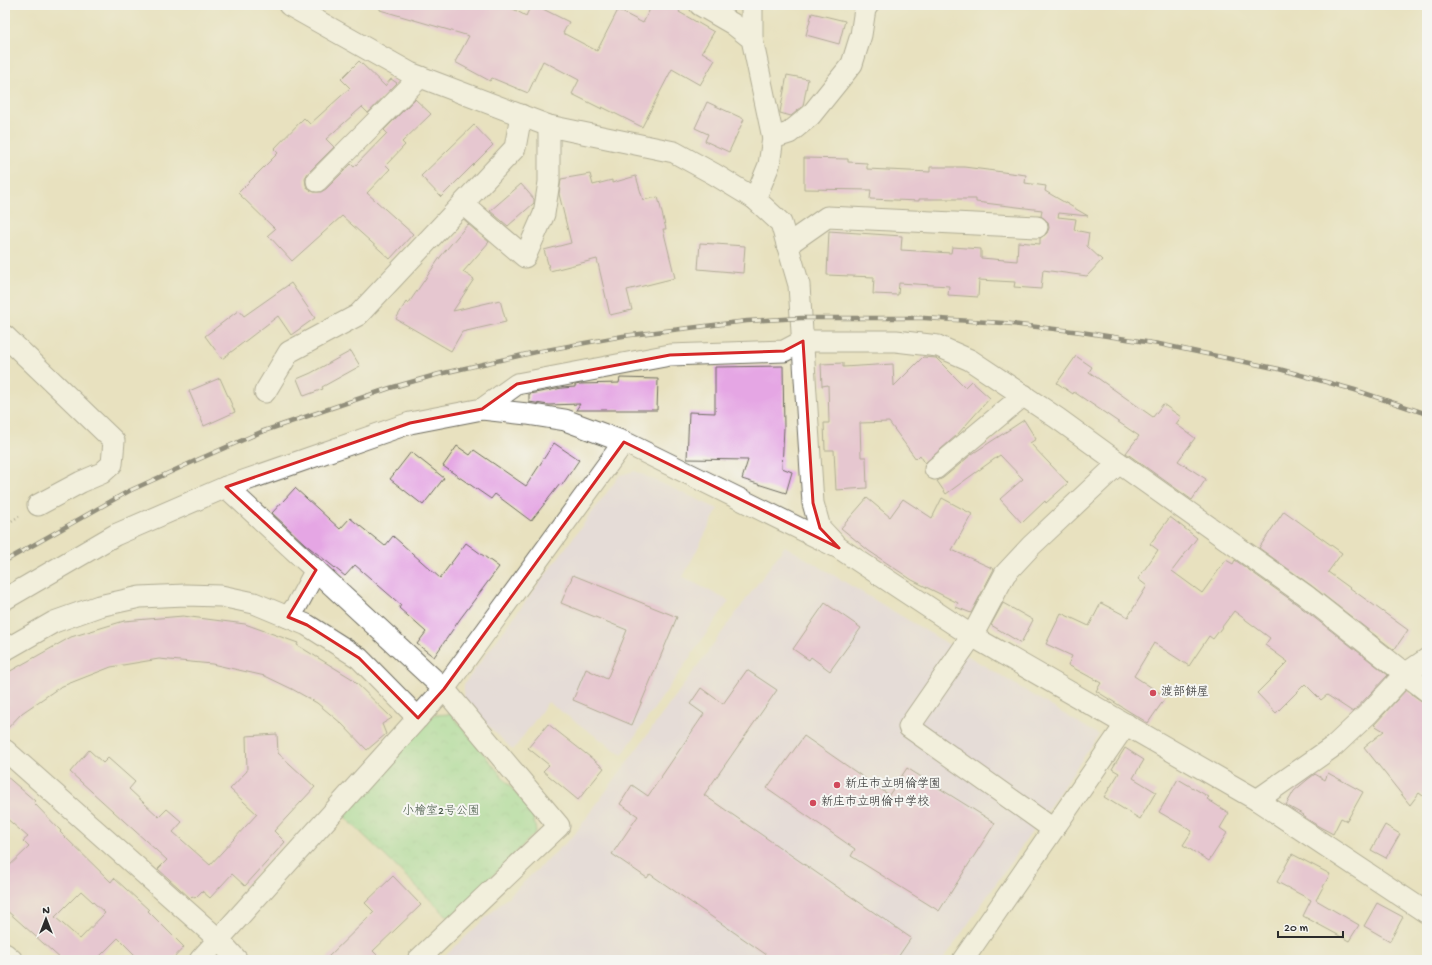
<svg xmlns="http://www.w3.org/2000/svg" width="1432" height="965" viewBox="0 0 1432 965" font-family="'Gochi Hand','Klee One',sans-serif">
<defs>
<pattern id="park-crowns" width="20" height="18" patternUnits="userSpaceOnUse"><rect width="20" height="18" fill="#95df9b"/><path d="M2 6a3 3 0 1 1 6 0M12 15a3 3 0 1 1 6 0" fill="none" stroke="#81c086"/></pattern>
</defs>
<rect width="100%" height="100%" fill="#f6f6f2"/>
<filter id="ink" filterUnits="userSpaceOnUse"><feTurbulence type="fractalNoise" baseFrequency=".025" numOctaves="2"/><feDisplacementMap in="SourceGraphic" scale="8" xChannelSelector="R" yChannelSelector="G"/><feConvolveMatrix kernelMatrix="1 2 1 2 8 2 1 2 1" color-interpolation-filters="sRGB"/></filter>
<filter id="wash" filterUnits="userSpaceOnUse"><feTurbulence type="fractalNoise" baseFrequency=".012" numOctaves="4" result="noise"/><feDisplacementMap in="SourceGraphic" scale="16" xChannelSelector="R" yChannelSelector="G"/><feGaussianBlur stdDeviation="0.9" result="paint"/><feColorMatrix in="noise" values="0 0 0 0 0 0 0 0 0 0 0 0 0 0 0 0 0 1.4 0 .05"/><feComposite in="paint" operator="in"/></filter>
<g filter="url(#wash)">
<rect width="100%" height="100%" fill="#e8e1bf"/>
<g fill="#e2d4f3">
<polygon points="635,471 718,509 683,577 729,601 622,755 548,702 513,750 464,702 464,684 620,475"/>
<polygon points="785,546 1099,735 943,960 441,960 574,835"/>
</g>
<polygon fill="url(#park-crowns)" stroke="#608563" points="451,714 533,814 536,832 450,919 344,816 433,715"/>
<g id="blocks">
<g fill="#e5a6e4" fill-rule="evenodd">
<polygon points="380,5 506,5 526,16 531,5 535,5 569,22 563,33 597,51 618,10 643,23 652,5 683,5 679,12 714,32 702,52 715,60 700,85 672,69 642,127 602,107 602,109 572,94 579,80 543,61 528,93 492,78 490,81 455,62 469,36 380,10"/>
<polygon points="812,13 845,21 839,44 806,35"/>
<polygon points="359,61 385,86 391,79 397,83 368,113 362,107 326,139 334,147 308,173 305,178 306,185 308,189 314,192 321,192 326,189 351,164 354,167 387,133 384,130 415,99 431,114 402,142 405,145 386,165 390,169 367,193 413,234 390,259 342,216 292,261 268,235 275,229 238,193 278,153 274,149 304,118 310,124 350,88 341,79"/>
<polygon points="787,75 808,79 803,106 791,116 780,113 780,112"/>
<polygon points="707,102 744,119 729,152 705,141 708,134 695,128"/>
<polygon points="474,125 493,145 441,197 421,176"/>
<polygon points="804,158 848,159 848,162 867,163 867,169 930,172 930,167 964,167 1026,175 1025,183 1046,186 1045,191 1088,216 1059,213 1058,217 1076,219 1074,230 1089,233 1087,246 1102,260 1087,276 1043,270 1041,289 1014,287 1015,282 979,280 978,297 948,295 949,286 899,283 898,295 873,294 874,277 827,275 829,231 902,236 901,250 951,253 952,247 981,249 981,258 1017,261 1018,242 1040,244 1040,238 1047,233 1049,228 1048,222 1041,216 1042,210 976,202 976,199 919,199 919,201 870,199 871,190 804,189"/>
<polygon points="590,174 593,185 612,180 612,183 636,176 643,200 658,197 666,229 663,229 675,278 627,290 632,310 610,315 597,259 550,271 544,250 571,243 559,194 561,179"/>
<polygon points="521,184 534,199 534,203 508,226 490,211"/>
<polygon points="468,224 489,242 463,272 474,279 453,311 500,300 506,322 462,332 451,351 396,319 406,302 408,304 441,256"/>
<polygon points="700,243 745,246 743,273 698,269"/>
<polygon points="291,283 315,318 291,335 278,316 222,359 205,336 239,310 244,316"/>
<polygon points="351,351 360,366 322,387 323,389 304,396 297,379 311,373"/>
<polygon points="1076,356 1092,367 1089,372 1153,417 1163,404 1181,417 1176,424 1195,438 1178,461 1206,479 1192,500 1126,453 1139,436 1074,392 1073,394 1057,383"/>
<polygon points="923,357 936,358 965,387 971,381 990,398 957,435 925,463 920,455 916,459 889,422 860,423 861,457 866,457 867,488 836,490 834,450 825,450 824,423 829,423 828,385 822,386 821,364 843,363 843,367 893,364 894,386"/>
<polygon points="783,366 784,428 782,468 792,472 786,493 742,479 748,460 687,459 689,412 715,413 715,367"/>
<polygon points="220,378 235,412 204,426 189,391"/>
<polygon points="620,378 658,379 657,410 576,410 580,404 549,405 529,402 529,394 562,388 575,387 575,385 580,384 619,383"/>
<polygon points="1024,420 1036,439 1030,443 1068,483 1046,503 1045,501 1022,523 1000,499 1023,479 1000,455 946,494 937,481 943,478 972,454"/>
<polygon points="554,443 579,460 562,485 560,484 531,521 495,494 491,499 443,466 457,446 470,455 474,450 526,486"/>
<polygon points="411,452 444,478 423,505 390,479"/>
<polygon points="295,488 340,529 350,518 385,546 393,536 440,578 466,543 499,567 460,619 434,657 417,644 426,632 399,608 401,605 355,565 345,576 305,544 272,513"/>
<polygon points="867,498 890,517 903,499 932,518 942,498 972,514 952,550 994,569 971,613 956,607 958,603 912,580 869,551 841,528"/>
<polygon points="1284,511 1342,553 1328,572 1408,630 1394,650 1312,586 1259,548"/>
<polygon points="1170,517 1197,538 1172,571 1202,593 1226,560 1233,564 1235,560 1298,605 1388,675 1353,712 1327,695 1321,700 1305,684 1276,713 1257,693 1288,662 1265,645 1270,638 1234,611 1213,639 1209,636 1189,666 1154,643 1134,676 1166,697 1148,723 1096,691 1101,683 1068,665 1072,656 1046,644 1061,613 1089,626 1101,603 1128,617 1147,586 1138,579 1158,550 1150,544"/>
<polygon points="573,575 677,617 632,725 573,700 586,669 607,679 627,630 561,603"/>
<polygon points="825,603 861,628 830,671 811,657 809,660 793,649"/>
<polygon points="1003,603 1033,620 1021,643 991,625"/>
<polygon points="183,616 245,624 298,643 297,645 351,678 392,718 382,724 386,734 367,750 342,724 317,703 292,689 265,676 212,664 159,659 111,667 60,687 22,713 5,731 5,674 71,637 124,621"/>
<polygon points="747,670 777,690 704,795 911,938 896,960 774,960 650,874 647,878 612,854 638,816 620,804 632,785 648,796 704,714 690,704 701,688 723,704"/>
<polygon points="1406,690 1420,700 1427,703 1427,799 1419,793 1410,805 1364,747 1384,731 1374,725"/>
<polygon points="548,724 604,768 578,800 543,771 549,765 528,748"/>
<polygon points="277,734 278,753 315,787 274,831 285,842 245,886 232,874 210,898 202,891 195,898 192,896 190,898 158,869 167,860 70,772 89,750 103,763 108,758 135,782 129,789 159,817 167,809 182,822 173,832 210,865 257,814 230,789 247,771 246,736"/>
<polygon points="804,736 889,795 907,768 995,823 939,911 851,856 855,849 767,788"/>
<polygon points="1125,748 1144,760 1133,778 1156,792 1140,819 1104,797 1119,773 1112,769"/>
<polygon points="1328,773 1363,792 1347,821 1341,818 1333,834 1318,826 1303,816 1304,815 1286,805 1294,791 1307,780 1315,774 1325,780"/>
<path d="M5,775l30,26 -1,2 27,28 -1,1 51,50 3,-4 35,32 -1,1 36,36 -12,13h-32l-22,-22 -22,22h-34l-57,-51v-39l24,-23 -6,-6 5,-4 -23,-20zM81,891l24,22 -25,26 -25,-22z"/>
<polygon points="1178,779 1209,797 1207,799 1229,813 1220,828 1227,833 1209,861 1183,845 1192,831 1159,812"/>
<polygon points="1385,825 1400,834 1386,858 1371,850"/>
<polygon points="1292,854 1330,874 1316,900 1359,925 1349,941 1303,916 1311,900 1277,882"/>
<polygon points="393,876 421,905 373,951 382,960 325,960 374,912 365,903"/>
<polygon points="1377,903 1403,917 1390,941 1364,926"/>
</g>
</g>
</g>
<g filter="url(#ink)">
<use href="#blocks" fill-opacity="0" stroke="#6d6b5f" stroke-width="1"/>
<g fill="none" stroke-linecap="round" stroke-linejoin="round">
<g stroke="#6d6b5f" stroke-width="23">
<g id="minor">
<polyline points="289,5 410,73 549,126 674,152 714,174 755,199 781,223 799,285 813,503 820,528 834,543"/>
<polyline points="700,5 733,24 752,39 773,138"/>
<polyline points="752,39 752,5"/>
<polyline points="317,181 420,77"/>
<polyline points="755,199 769,165 773,138 789,133 811,115 852,64 861,35 865,9 868,5"/>
<polyline points="463,204 525,257 544,214 549,182 549,126"/>
<polyline points="787,245 827,217 1037,227"/>
<polyline points="5,336 114,441 112,464 102,473 81,482 38,505"/>
<polyline points="265,392 289,352 358,315 515,148 521,115"/>
<polyline points="482,409 517,384 670,355 784,351 803,341 896,341 938,346 970,360 1057,418 1119,463 1305,595 1427,691"/>
<polyline points="935,469 1024,395"/>
<polyline points="226,487 444,689 559,826 418,960"/>
<polyline points="5,599 115,535 226,487 410,423 482,409 527,414 565,420 624,442 839,548 972,636 1257,800 1427,913"/>
<polyline points="288,617 297,605 316,570"/>
<polyline points="5,650 54,622 99,606 140,597 185,595 221,596 254,603 307,625 359,658 418,718"/>
<polyline points="5,750 218,939 237,960"/>
<polyline points="1257,800 1334,746 1368,714 1405,674 1427,659"/>
<polyline points="1053,829 909,727 972,636 1005,574 1031,546 1119,463"/>
<polyline points="5,954 12,960"/>
<polyline points="200,960 444,689 624,442"/>
<polyline points="963,960 1126,724"/>
</g>
</g>
<polyline stroke="#6d6b5f" stroke-width="2.5" stroke-dasharray="1 3" stroke-linecap="butt" points="5,525 21,515"/>
<use href="#minor" stroke="#fff" stroke-width="21"/>
<g stroke="#2b2b2b" stroke-width="4.5">
<polyline id="rail" points="5,561 129,491 197,460 261,432 390,388 439,374 536,352 623,336 747,321 801,318 924,318 1003,323 1081,332 1159,344 1279,369 1355,390 1427,414"/>
</g>
<use href="#rail" stroke="#f6f6f2" stroke-width="3" stroke-dasharray="9" stroke-linecap="butt"/>
</g>
</g>
<path d="M0 0H1432V965H0ZM803,341l10,162 7,25 19,20 -215,-106 -180,247 -26,29 -59,-60 -52,-33 -19,-8 28,-47 -90,-83 184,-64 72,-14 35,-25 153,-29 114,-4z" fill="#e8e1bf" fill-opacity=".55" fill-rule="evenodd"/>
<path fill="none" stroke="#d62828" stroke-width="3" stroke-linejoin="round" d="M803,341l10,162 7,25 19,20 -215,-106 -180,247 -26,29 -59,-60 -52,-33 -19,-8 28,-47 -90,-83 184,-64 72,-14 35,-25 153,-29 114,-4z"/>
<g fill="#d1495b" stroke="#f6f6f2" stroke-width="1.5">
<circle cx="1153" cy="693" r="4"/>
<circle cx="837" cy="785" r="4"/>
<circle cx="813" cy="803" r="4"/>
</g>
<g text-anchor="middle" dominant-baseline="central" stroke-width="4" stroke-linejoin="round" paint-order="stroke">
<g font-size="12" fill="#2b2b2b" stroke="#f6f6f2" text-anchor="start">
<text x="1161" y="693">渡部餅屋</text>
<text x="845" y="785">新庄市立明倫学園</text>
<text x="821" y="803">新庄市立明倫中学校</text>
</g>
<g font-size="12" fill="#465847" stroke="#f6f6f2">
<text x="441" y="812">小檜室2号公園</text>
</g>
</g>
<rect width="1432" height="965" fill="none" stroke="#f6f6f2" stroke-width="20"/>
<g transform="translate(46 919)" stroke="#f6f6f2" stroke-width="3" paint-order="stroke">
<path d="M0-3L7 15L0 10L-7 15Z" fill="#2b2b2b"/>
<text y="-6" font-size="11" font-weight="bold" text-anchor="middle" fill="#2b2b2b">N</text>
</g>
<path d="M1278 931v6h65v-6" fill="none" stroke="#2b2b2b" stroke-width="2"/>
<text x="1284" y="931" font-size="12" fill="#2b2b2b" stroke="#f6f6f2" stroke-width="3" paint-order="stroke">20 m</text>
</svg>
